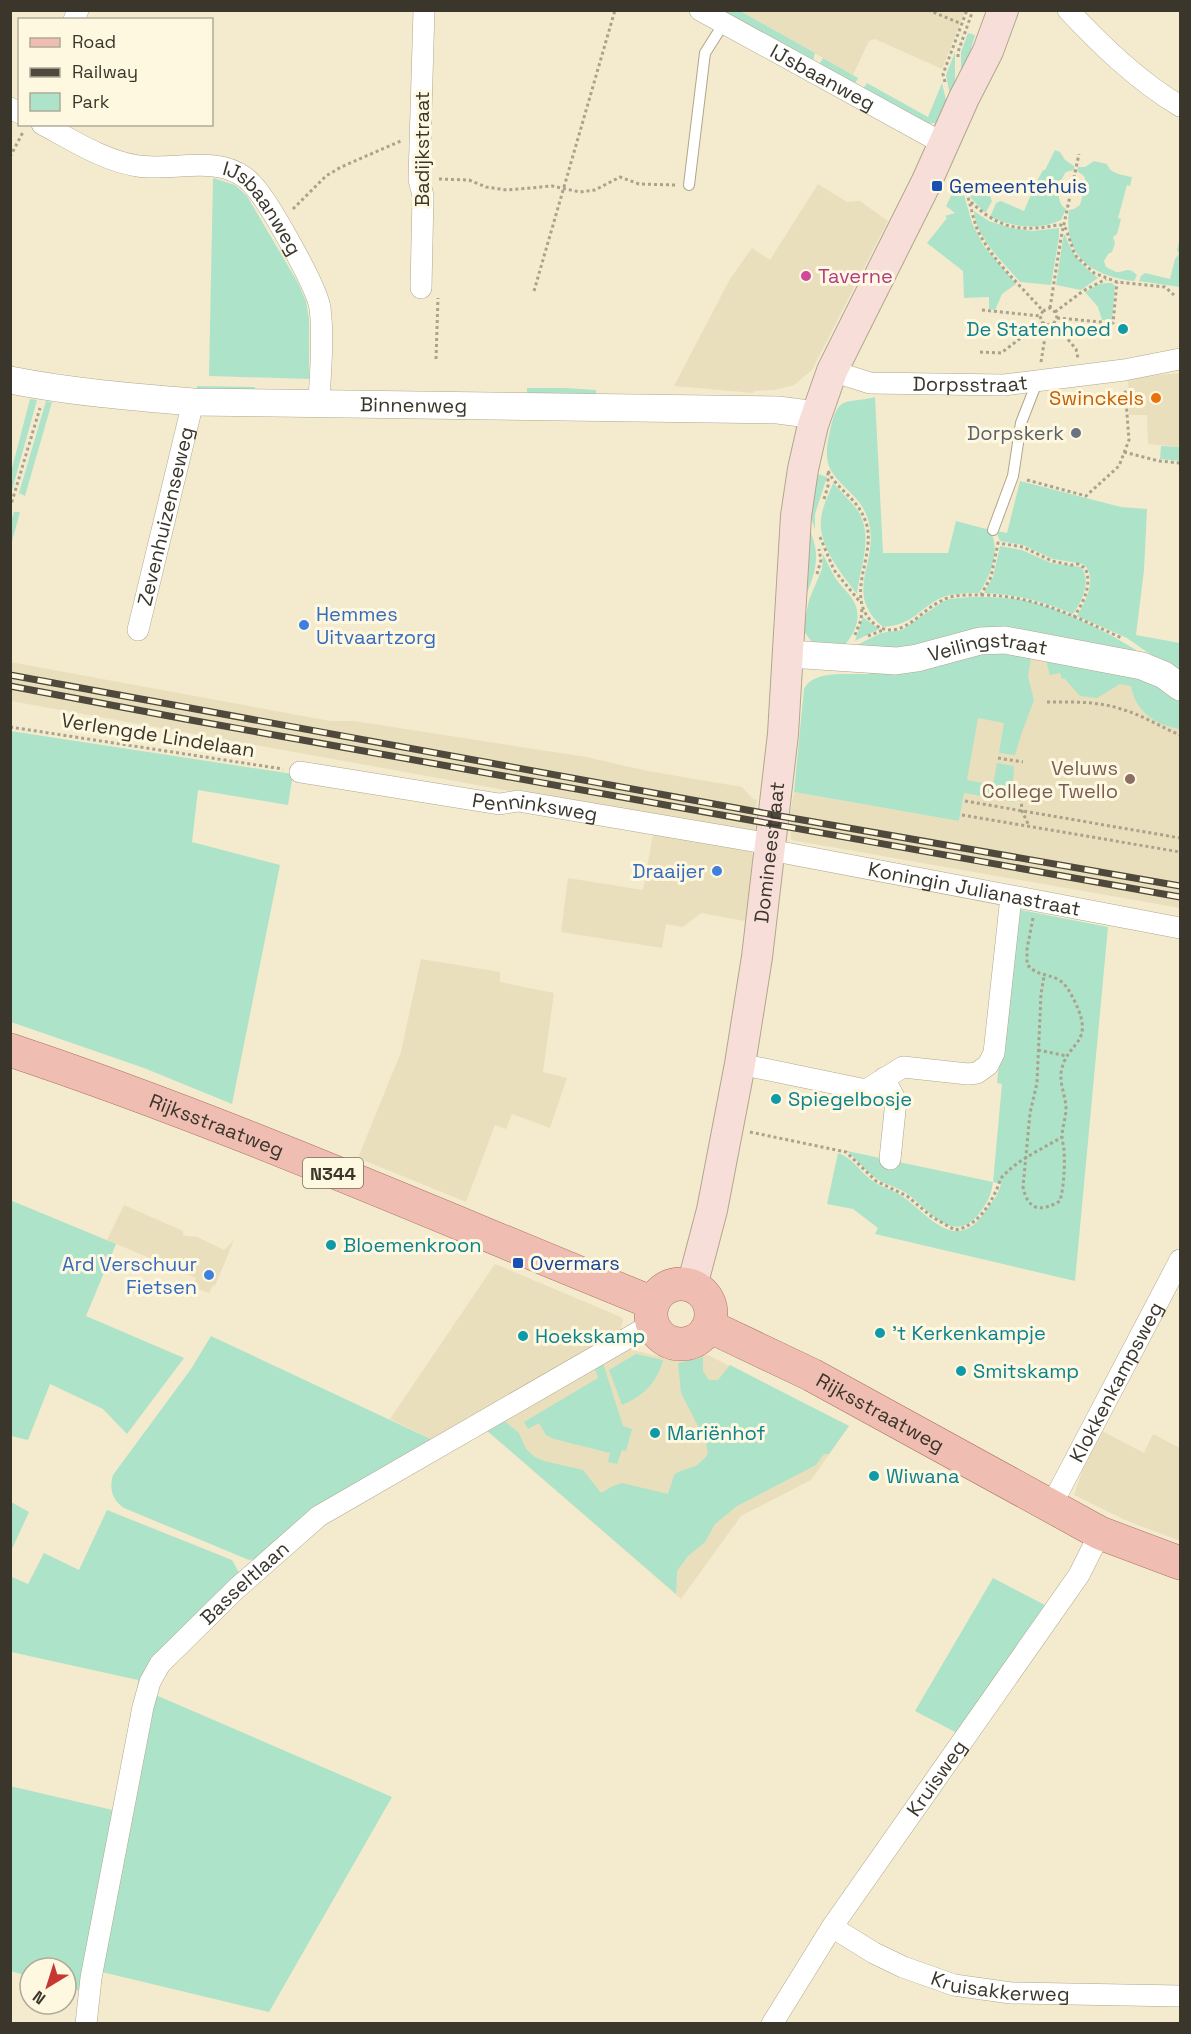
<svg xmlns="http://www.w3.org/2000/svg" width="1191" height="2034" viewBox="0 0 1191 2034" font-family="'Space Grotesk',sans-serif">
<rect width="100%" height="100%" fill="#f4ebce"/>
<g fill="#eadfbc">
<polygon points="740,11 965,11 942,69 875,39 869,41 853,75"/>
<polygon points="818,184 847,202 860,201 888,221 812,370 794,385 774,390 755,391 753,393 674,386 730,279 752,248 770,260"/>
<polygon points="1180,373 1180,447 1148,444 1147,415 1129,415 1128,380 1137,377"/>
<polygon points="1004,647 1180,699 1180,908 791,840 790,814 794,792 959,821 989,648"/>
<polygon points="10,662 330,721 354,721 586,757 648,771 742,787 753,799 757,800 755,830 751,833 738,832 11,701"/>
<polygon points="653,834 749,851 752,853 753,860 745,921 701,913 683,927 666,924 662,948 561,932 568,878 643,890"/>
<polygon points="421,959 500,972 500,982 554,993 543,1072 567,1078 550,1128 512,1114 506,1129 495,1125 466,1202 358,1158 401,1052"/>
<polygon points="124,1205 183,1231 183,1235 186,1236 197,1237 224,1250 234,1240 215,1286 213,1285 209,1293 193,1287 196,1278 107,1240"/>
<polygon points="495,1264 621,1317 623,1320 619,1336 437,1442 390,1419"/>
<polygon points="628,1349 675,1360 689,1360 702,1355 708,1355 849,1426 811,1480 741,1516 681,1599 485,1429"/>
<polygon points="1102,1431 1144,1453 1153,1434 1180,1448 1180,1541 1125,1520 1074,1495 1083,1469"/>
</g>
<g fill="#ade3c9">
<polygon points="720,11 740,11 815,53 813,61"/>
<polygon points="968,33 975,35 962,79 961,79 961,52"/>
<polygon points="955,52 955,84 951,100 946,75"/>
<polygon points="823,58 858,78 855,84 818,67"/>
<polygon points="867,83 928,117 942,83 946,100 936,123 920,124 863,89"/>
<path d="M1055,150l5,2 5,8 9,6v4l-8,2c-7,9 -12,30 0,37l-5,11c-22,11 -49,7 -71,-3l6,-14 5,-2 23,10 8,-19 6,-5 -2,-4 7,-13h2z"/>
<path d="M1094,161l13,3c3,10 16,11 25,13l-2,9 -3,-1 -9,33 3,1 -4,15 -4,3 2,6 -3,9 -4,2 -4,7 2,6 10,5c12,0 11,-6 21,3l-3,6c-43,-5 -71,-25 -65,-71l5,-1 6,-4 6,-23 -2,-6 -7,-5 1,-4h7z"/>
<polygon points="213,178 235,185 247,196 298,283 306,301 309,319 309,379 209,376"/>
<polygon points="969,186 990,196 992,201 986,212 984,212 971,198 967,190"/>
<polygon points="960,189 963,191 972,223 983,245 1016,284 1002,294 995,310 989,309 989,297 964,298 963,271 927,243 947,218 945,216 955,213 946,206 954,190"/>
<path d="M974,211l15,10 22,7 22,3 26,-3v9l-8,48 -31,-3c-17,-20 -44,-44 -46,-71z"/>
<path d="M1065,234c6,20 17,32 33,44l-17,12 -25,-5 7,-47z"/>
<polygon points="1180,239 1180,287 1139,281 1141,276 1145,273 1170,279 1175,259 1179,254 1177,250"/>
<polygon points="1107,283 1112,283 1115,286 1112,321 1102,320 1098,307 1085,292 1099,284"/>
<polygon points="197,386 255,387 255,395 197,394"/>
<polygon points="527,388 565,388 596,390 596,401 527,395"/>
<path d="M875,397l8,156h65l8,-32 34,9c11,20 1,45 -11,63 -12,0 -27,0 -38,5 -25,12 -25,26 -58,29 -39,-33 -7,-60 -13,-99 -5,-30 -24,-35 -38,-56 -8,-12 -5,-29 -2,-41 9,-38 14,-26 45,-34z"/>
<polygon points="30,399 37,400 11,494 11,472"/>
<polygon points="46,401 52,402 25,496 19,493"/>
<polygon points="1161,446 1180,447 1180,461 1160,459"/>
<polygon points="815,473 827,477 815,514 815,530 809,510"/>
<path d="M1020,481l101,26 26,2 -3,61 -8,65 44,8v27l-33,-18 -20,-14 -50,-22c8,-14 22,-39 6,-52l-30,-5 -30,-14 -23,-4 -4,-10 11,2z"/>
<path d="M833,483c8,9 18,18 25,28 16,25 2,56 -1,83 -15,-20 -39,-48 -36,-75 1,-12 8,-25 12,-36z"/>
<polygon points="14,512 20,512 11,545 11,521"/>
<path d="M803,514c5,13 13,27 13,41 1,19 -10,39 -17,56z"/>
<path d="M1000,546l22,4 29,13 30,4c11,14 1,34 -8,47 -29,-12 -56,-20 -89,-21l9,-16z"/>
<path d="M823,554c4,8 8,17 13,25 5,7 11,12 15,18 13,18 5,36 -9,51l-30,-6 -9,-12 6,-30 13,-31z"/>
<path d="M970,597c17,0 35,0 52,3 37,7 93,35 123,56l-296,-7 32,-16 21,-3 40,-28 7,-3z"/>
<polygon points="863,617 879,629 855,641"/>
<path d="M969,651l63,1 -4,25 6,23 -13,35 -6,20 -16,-2 5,-30 -26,-5 -11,62 26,5 4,-22 17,3 -2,30 2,6 -50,-9 -5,28 -165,-29 10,-103c9,-20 46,-14 66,-15l-3,-2z"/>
<path d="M1046,661l94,13 40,25v30c-25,-4 -44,-17 -49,-43l-11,-2 -23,14 -17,-2 -16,-18 -2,1 -2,-6 -10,2z"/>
<polygon points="10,731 293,774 288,805 198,790 192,842 280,865 232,1104 144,1068 11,1022"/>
<path d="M1016,909l92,18 -33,354 -200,-47 3,-6 -25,-19 -26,-5 11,-51c13,4 21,17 32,26 11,9 26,11 36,20 27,21 51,53 79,13 7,-9 13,-17 16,-28l-8,-2c-2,15 -6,21 -15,33 -26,31 -51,-8 -72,-22 -9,-6 -20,-8 -29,-14 -11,-8 -20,-19 -30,-28l146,31 9,-98 -5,-1z"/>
<polygon points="10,1200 116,1244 86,1316 184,1358 127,1434 103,1409 50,1384 28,1440 11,1436"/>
<path d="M211,1336l226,106 -176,116 -12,2 -125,-52c-12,-8 -15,-19 -11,-33l78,-106z"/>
<path d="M636,1354l27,6c-6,23 -20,36 -41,45l-13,-35z"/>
<polygon points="601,1357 623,1426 632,1429 626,1451 622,1450 617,1464 608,1462 610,1453 554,1439 546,1435 539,1423 528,1429 524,1422 598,1378 593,1362"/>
<polygon points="703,1357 703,1371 709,1380 718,1380 730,1365 849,1426 829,1454 824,1454 816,1465 737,1506 715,1524 705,1542 688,1556 677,1571 676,1594 485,1429 502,1419 519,1433 526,1449 535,1457 544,1461 583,1470 601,1493 613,1486 622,1483 668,1494 674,1475 680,1471 696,1466 706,1457 708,1452 705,1440 681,1393 678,1363"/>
<polygon points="11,1502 29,1512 11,1551"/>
<polygon points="107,1510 232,1560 242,1578 157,1661 135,1736 138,1680 11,1652 10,1576 28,1584 44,1553 79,1570"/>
<polygon points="993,1578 1045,1605 957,1733 915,1711"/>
<polygon points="151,1693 392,1797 269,2012 102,1972"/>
<polygon points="10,1786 117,1811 89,1993 66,1987 66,1968 30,1968 30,1977 11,1971"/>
</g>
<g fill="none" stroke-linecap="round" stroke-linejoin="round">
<g stroke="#afa78c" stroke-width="12">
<g id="service">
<polyline points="689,185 705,53 724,23"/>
<polyline points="993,530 1013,476 1021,423 1037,382"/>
</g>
</g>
<g stroke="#afa78c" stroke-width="22">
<g id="minor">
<path id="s1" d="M700,10l244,134"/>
<path d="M1068,10c34,36 70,71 112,96"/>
<polyline points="74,20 78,10"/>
<polyline points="10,108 20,113"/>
<path id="s2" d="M42,124c30,16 62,37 96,42 28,4 59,-5 87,2 11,3 20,8 27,16 16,16 65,103 68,124 4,31 0,65 -1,96"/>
<polyline points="421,288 423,196 419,179 424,10"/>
<path id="s3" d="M832,371l38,12 134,2 120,-15 56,-11"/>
<path id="s4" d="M138,630l55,-228"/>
<path id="s5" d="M300,772l199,32 19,-3 253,43"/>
<path id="s6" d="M770,850l410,78"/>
<polyline points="740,1064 866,1090 903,1067 968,1074 977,1073 988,1065 994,1053 1011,897"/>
<polyline points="884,1078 896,1101 890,1159"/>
<path id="s7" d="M1051,1506l129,-246"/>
<path id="s8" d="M832,1927l42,26 29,14 51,18 57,8 169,3"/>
<path id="s9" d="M86,2024l5,-46 52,-271 7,-25 10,-18 76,-75 83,-73 333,-192"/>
<path id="s10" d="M772,2024l60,-97 247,-352 21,-42"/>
</g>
</g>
<g stroke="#afa78c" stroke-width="28">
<g id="tertiary">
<path id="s11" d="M10,380c61,12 122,17 183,22l585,8 38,5"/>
<path id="s12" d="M789,654l107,7 21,-3 63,-17 25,-1 137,26 22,9 16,12"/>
</g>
</g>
<g stroke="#afa78c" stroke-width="32">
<g id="secondary">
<path id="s13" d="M692,1286l20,-76 28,-146 17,-107 26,-223 13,-218 7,-47 10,-44 19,-54 95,-190 37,-83 24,-47 15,-41"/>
</g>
</g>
<g stroke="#aa7162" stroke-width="34">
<g id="primary">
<path id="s14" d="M10,1050c219,73 430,167 643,253"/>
<circle cx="681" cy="1314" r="30"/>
<path id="s15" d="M709,1326l103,49 288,158 80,30"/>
</g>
</g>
<g stroke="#a9a28d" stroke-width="3" stroke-dasharray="3 3" stroke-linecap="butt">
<polyline points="928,10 962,24"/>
<polyline points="958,57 958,52 973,10"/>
<polyline points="945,82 943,74 967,10"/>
<polyline points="10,157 23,132"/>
<polyline points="439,179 469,180 486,187 507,190 552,186 580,192 595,190 620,177 639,184 675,185"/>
<path d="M951,183l14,7c7,15 7,30 15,45 15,28 42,52 63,76l7,-3 5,4 2,6 -3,5 22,26 2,9"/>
<path d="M971,202c20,19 37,28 66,26 8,0 16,-3 24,-3l5,4 9,26 19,18 23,9 48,5 9,8"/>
<polyline points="293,209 326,176 341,167 403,140"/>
<polyline points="534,291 615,10"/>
<polyline points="1050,308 1061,238 1079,154"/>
<polyline points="982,310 1040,316"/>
<polyline points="1043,311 1040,316 1042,322 1047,325 1054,323"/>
<polyline points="1055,312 1083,291 1106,279"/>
<polyline points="1057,318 1113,323 1117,282"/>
<polyline points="980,352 1001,353 1042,322"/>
<polyline points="436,359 438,298"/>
<polyline points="1041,362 1047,325"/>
<polyline points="1124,452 1159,461 1180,463"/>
<path d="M828,471c10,21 31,26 39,55 8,33 -25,74 10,100 7,4 14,5 21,3 17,-6 28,-21 43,-28 11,-7 27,-6 40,-6l10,-18 7,-34 25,4 29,14 19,4 7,-1 7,4c8,16 -2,35 -11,49"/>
<polyline points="1027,480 1086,496 1119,466 1129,440 1125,388"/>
<polyline points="824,499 828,486 828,473"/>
<polyline points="10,508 40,408"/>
<polyline points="820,537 834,570 860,602"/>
<polyline points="817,574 821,560 819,549"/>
<path d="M981,595c54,0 94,22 141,43"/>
<polyline points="855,635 861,620 862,608"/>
<polyline points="868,636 883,630"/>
<path d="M1047,702c25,0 50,-1 74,7 21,6 40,18 59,26"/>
<polyline points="10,727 283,769"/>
<polyline points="998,758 1023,762"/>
<polyline points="1021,798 1022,811 1029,826"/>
<polyline points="965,801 1180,838"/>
<polyline points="962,815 1180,852"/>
<path d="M1033,918l-6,31v15c9,12 20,9 32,16 8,5 12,14 16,22 21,44 -9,38 -14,71 -1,13 5,24 5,36 0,9 -4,18 -4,28 0,4 2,9 2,13 1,17 0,35 -4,51 -19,11 -32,10 -37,-14l7,-74 7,-30 4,-89 3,-18"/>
<polyline points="1038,1050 1067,1056"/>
<path d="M750,1132l96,20 30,29 31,15 25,21 23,13c19,-3 32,-20 40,-37 4,-7 4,-15 11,-20 15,-15 38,-25 56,-36"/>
<circle cx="680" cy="1314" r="40"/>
</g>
<use href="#service" stroke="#fff" stroke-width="10"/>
<use href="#minor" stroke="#fff" stroke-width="21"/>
<use href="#tertiary" stroke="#fff" stroke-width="27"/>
<use href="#secondary" stroke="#f8ded9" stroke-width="30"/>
<use href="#primary" stroke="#f0bdb2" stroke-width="33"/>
<g stroke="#4e493c" stroke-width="7">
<g id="rail">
<polyline points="10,675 774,815 1180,886"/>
<polyline points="10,686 185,719 1180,897"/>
</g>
</g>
<use href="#rail" stroke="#fff8e1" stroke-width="4.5" stroke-dasharray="14" stroke-linecap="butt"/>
</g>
<g fill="#1a4fb4" stroke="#fff8e1" stroke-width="2">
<rect x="931" y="180" width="12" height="12" rx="3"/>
<rect x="512" y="1257" width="12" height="12" rx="3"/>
</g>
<circle fill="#d1479c" stroke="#fff8e1" stroke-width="2" cx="806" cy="276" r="6"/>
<g fill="#0f9aa8" stroke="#fff8e1" stroke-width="2">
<circle cx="1123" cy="329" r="6"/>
<circle cx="776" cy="1099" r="6"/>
<circle cx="331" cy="1245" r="6"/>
<circle cx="880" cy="1333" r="6"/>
<circle cx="523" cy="1336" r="6"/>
<circle cx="961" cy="1371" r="6"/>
<circle cx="655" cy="1433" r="6"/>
<circle cx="874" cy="1476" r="6"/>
</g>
<circle fill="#e8710a" stroke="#fff8e1" stroke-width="2" cx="1156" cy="398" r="6"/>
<circle fill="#6b7280" stroke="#fff8e1" stroke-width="2" cx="1076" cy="433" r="6"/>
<g fill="#3f7fe0" stroke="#fff8e1" stroke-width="2">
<circle cx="304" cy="625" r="6"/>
<circle cx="717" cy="871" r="6"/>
<circle cx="209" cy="1275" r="6"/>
</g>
<circle fill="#8d6e63" stroke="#fff8e1" stroke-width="2" cx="1130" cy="779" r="6"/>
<g text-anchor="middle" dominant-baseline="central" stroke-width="6" stroke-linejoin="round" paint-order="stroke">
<rect fill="#fff8e1" stroke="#757062" stroke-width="1.5" x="303" y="1158" width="60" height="30" rx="4.5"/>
<g font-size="18" font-weight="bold" fill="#3a362b">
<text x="333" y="1173">N344</text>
</g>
<g font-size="20" fill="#3a362b" stroke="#fff8e1">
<text stroke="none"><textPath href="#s1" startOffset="140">IJsbaanweg</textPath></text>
<text transform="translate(422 149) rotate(-90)">Badijkstraat</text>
<text stroke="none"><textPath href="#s2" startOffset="249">IJsbaanweg</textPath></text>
<text stroke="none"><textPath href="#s3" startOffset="140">Dorpsstraat</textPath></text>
<text stroke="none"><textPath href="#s11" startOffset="405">Binnenweg</textPath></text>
<text stroke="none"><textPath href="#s4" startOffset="117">Zevenhuizenseweg</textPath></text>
<text stroke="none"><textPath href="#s12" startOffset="201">Veilingstraat</textPath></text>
<text transform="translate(158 735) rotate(9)">Verlengde Lindelaan</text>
<text stroke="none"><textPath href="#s5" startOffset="238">Penninksweg</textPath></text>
<text stroke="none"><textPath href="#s13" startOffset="441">Domineestraat</textPath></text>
<text stroke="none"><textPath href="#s6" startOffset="208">Koningin Julianastraat</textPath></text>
<text stroke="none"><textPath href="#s14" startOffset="220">Rijksstraatweg</textPath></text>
<text stroke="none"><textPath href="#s7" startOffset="140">Klokkenkampsweg</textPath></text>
<text stroke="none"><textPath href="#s15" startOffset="192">Rijksstraatweg</textPath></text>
<text stroke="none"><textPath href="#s9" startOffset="486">Basseltlaan</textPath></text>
<text stroke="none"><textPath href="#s10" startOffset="296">Kruisweg</textPath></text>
<text stroke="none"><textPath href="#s8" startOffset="182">Kruisakkerweg</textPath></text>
</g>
<g font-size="20" fill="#164399" stroke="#fff8e1" text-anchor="start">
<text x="949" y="186">Gemeentehuis</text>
<text x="530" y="1263">Overmars</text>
</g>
<g font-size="20" fill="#b23c85" stroke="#fff8e1" text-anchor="start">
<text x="818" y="276">Taverne</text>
</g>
<g font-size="20" fill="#0d838f" stroke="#fff8e1" text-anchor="start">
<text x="1111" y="329" text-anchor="end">De Statenhoed</text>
<text x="788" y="1099">Spiegelbosje</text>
<text x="343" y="1245">Bloemenkroon</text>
<text x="892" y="1333">'t Kerkenkampje</text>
<text x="535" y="1336">Hoekskamp</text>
<text x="973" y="1371">Smitskamp</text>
<text x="667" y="1433">Mariënhof</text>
<text x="886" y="1476">Wiwana</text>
</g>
<g font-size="20" fill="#c56008" stroke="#fff8e1" text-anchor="end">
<text x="1144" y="398">Swinckels</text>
</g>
<g font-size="20" fill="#5b616d" stroke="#fff8e1" text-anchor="end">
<text x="1064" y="433">Dorpskerk</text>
</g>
<g font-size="20" fill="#366cbe" stroke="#fff8e1" text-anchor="end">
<text x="316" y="614" text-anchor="start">Hemmes<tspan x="316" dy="23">Uitvaartzorg</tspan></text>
<text x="705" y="871">Draaijer</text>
<text x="197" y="1264">Ard Verschuur<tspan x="197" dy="23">Fietsen</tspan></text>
</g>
<g font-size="20" fill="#785e54" stroke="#fff8e1" text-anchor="end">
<text x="1118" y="768">Veluws<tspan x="1118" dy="23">College Twello</tspan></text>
</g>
</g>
<rect width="1191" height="2034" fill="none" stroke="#3a362b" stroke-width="24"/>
<rect x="18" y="18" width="195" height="108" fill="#fff8e1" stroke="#b0aa98" stroke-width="1.5"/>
<rect x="30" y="38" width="30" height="9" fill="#f0bdb2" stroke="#b0aa98" stroke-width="1.5"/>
<text x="72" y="48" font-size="18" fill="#3a362b">Road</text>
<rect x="30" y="68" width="30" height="9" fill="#4e493c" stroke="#b0aa98" stroke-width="1.5"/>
<text x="72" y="78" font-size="18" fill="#3a362b">Railway</text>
<rect x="30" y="93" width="30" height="18" fill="#ade3c9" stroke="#b0aa98" stroke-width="1.5"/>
<text x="72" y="108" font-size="18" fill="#3a362b">Park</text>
<g transform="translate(48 1986) rotate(218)"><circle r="28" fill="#fff8e1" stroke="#b0aa98" stroke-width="1.5"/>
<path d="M0-4.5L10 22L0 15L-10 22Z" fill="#c63832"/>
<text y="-9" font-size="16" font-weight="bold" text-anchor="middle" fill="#3a362b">N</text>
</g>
</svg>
